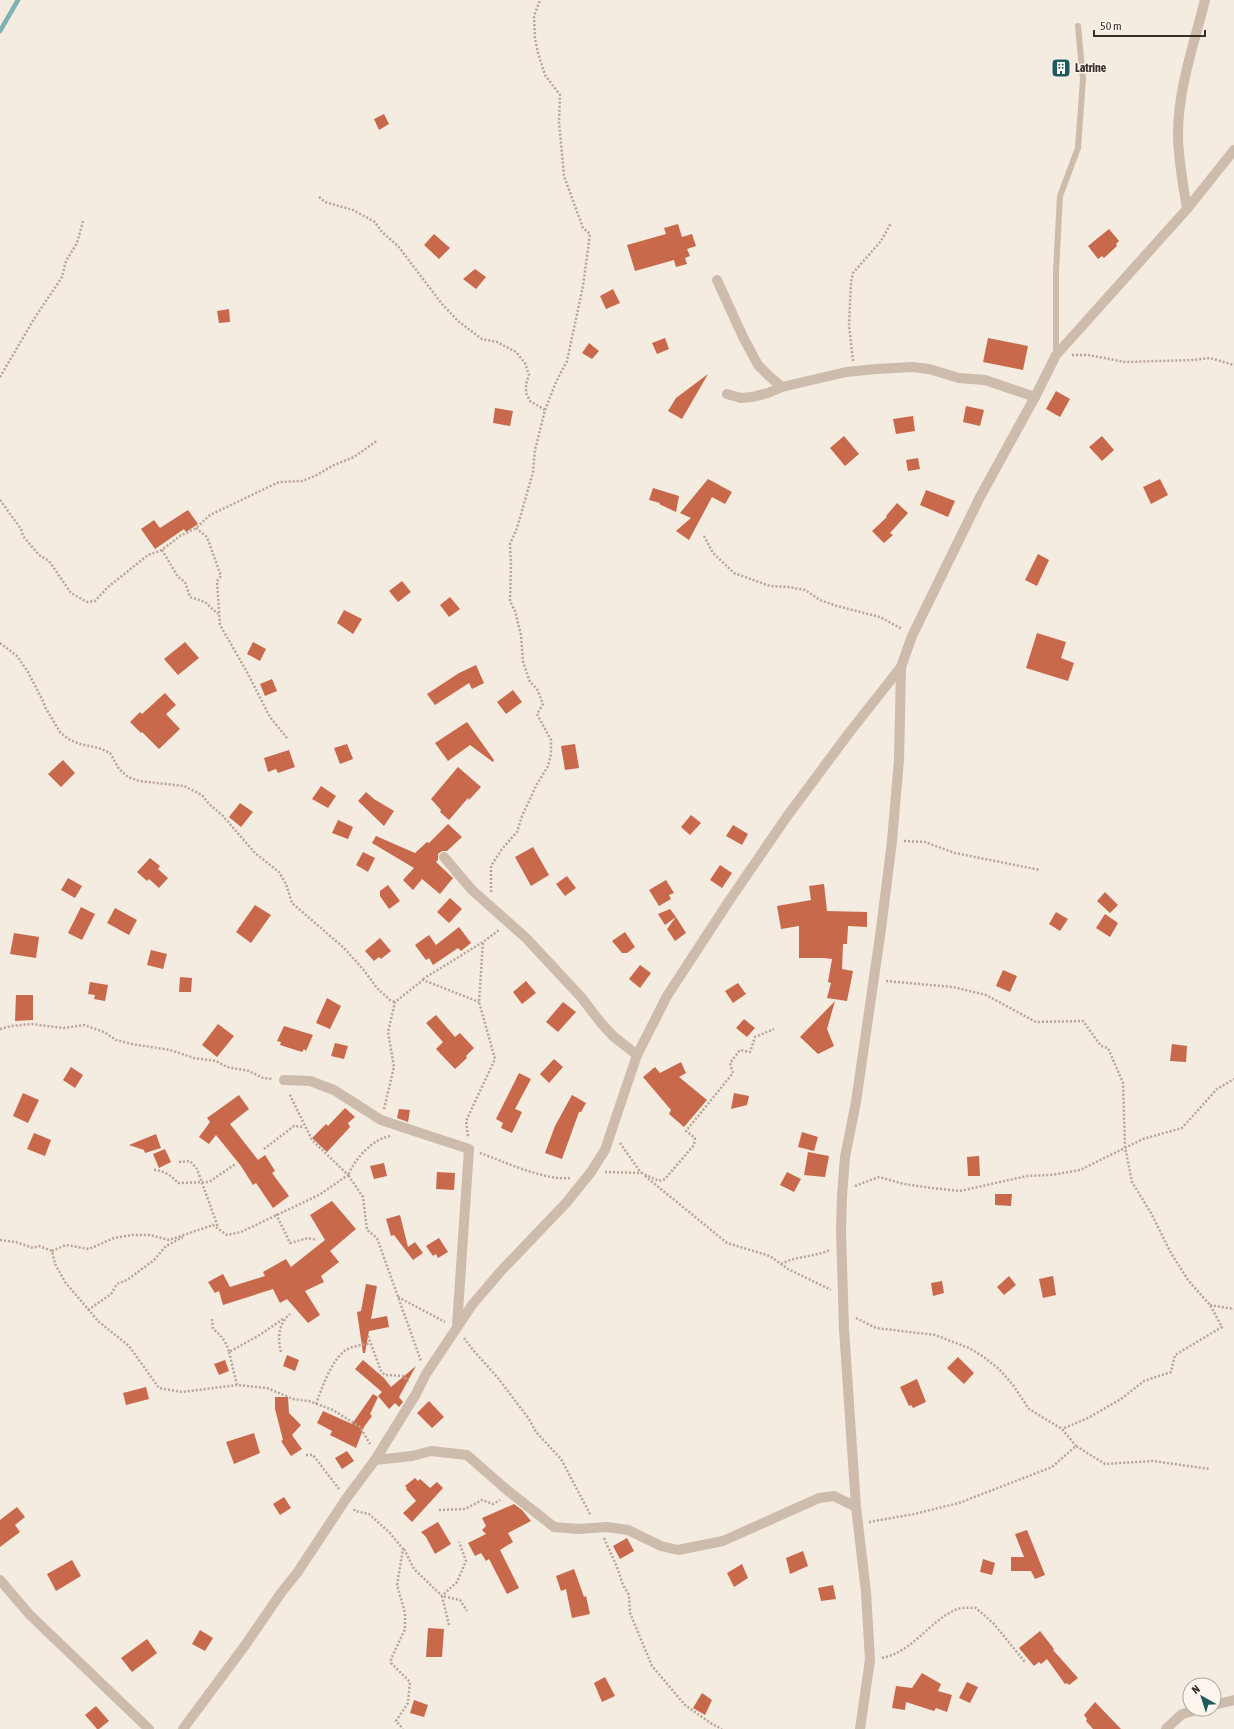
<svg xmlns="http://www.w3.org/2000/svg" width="1234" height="1729" viewBox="0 0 1234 1729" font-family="'Asap Condensed',sans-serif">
<rect width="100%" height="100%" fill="#f4ebe1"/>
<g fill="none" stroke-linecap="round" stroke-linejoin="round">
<polyline stroke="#7fb0b2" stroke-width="4.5" points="0,31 18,0"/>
</g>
<g fill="#c8694b">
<polygon points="384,114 389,124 379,130 374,119"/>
<polygon points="678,224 682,237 692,234 696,246 687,249 690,256 685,258 687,264 676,267 674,260 635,271 627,245 666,234 664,228"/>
<polygon points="1109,229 1119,241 1116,244 1117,246 1104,258 1102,256 1098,259 1088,246"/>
<polygon points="434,234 450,248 439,259 424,245"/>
<polygon points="475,269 486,277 476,289 463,279"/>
<polygon points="613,289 620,303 606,309 600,296"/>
<polygon points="229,309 230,322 219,323 217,311"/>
<polygon points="665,338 669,349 657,354 652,343"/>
<polygon points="988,338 1028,346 1023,370 983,362"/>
<polygon points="589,343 599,351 592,359 582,353"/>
<polygon points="708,374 682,419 668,411 676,398"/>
<polygon points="1056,391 1070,399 1060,417 1046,409"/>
<polygon points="966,406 984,410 980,426 963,422"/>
<polygon points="495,408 513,411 510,426 493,423"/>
<polygon points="913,416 915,431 896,434 893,419"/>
<polygon points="844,436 859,454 845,466 830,448"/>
<polygon points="1102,436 1114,450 1102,461 1089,447"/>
<polygon points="918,458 920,469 908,471 906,460"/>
<polygon points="708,479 732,492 725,504 712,497 689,540 676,531 691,518 680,513"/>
<polygon points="1160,479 1168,495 1151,504 1143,487"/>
<polygon points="653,488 679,496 676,512 659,504 660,503 649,500"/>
<polygon points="926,490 955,501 948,517 920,505"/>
<polygon points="897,503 908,513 890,533 893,535 884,543 872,531 887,517 886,516"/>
<polygon points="188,510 198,524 186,532 184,529 155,549 141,529 154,520 160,528"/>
<polygon points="1038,554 1049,560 1037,586 1025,580"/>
<polygon points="402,581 411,592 398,602 389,591"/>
<polygon points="450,597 460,609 449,617 440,605"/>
<polygon points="344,610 362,619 353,634 337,623"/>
<polygon points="1037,633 1066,642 1061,658 1074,663 1068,681 1026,668"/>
<polygon points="185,642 199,658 178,675 164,659"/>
<polygon points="253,642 266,649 260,661 247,654"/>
<polygon points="476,665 484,683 472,689 469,683 435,705 427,694 459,673"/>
<polygon points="272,679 277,691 265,696 260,684"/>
<polygon points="513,690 522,702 506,714 497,702"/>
<polygon points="165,693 176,705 166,714 180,729 159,749 142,732 141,733 130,722 140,712 142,714"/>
<polygon points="467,722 494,760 493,762 470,745 448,761 435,743"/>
<polygon points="347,744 353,759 340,764 334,748"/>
<polygon points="575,744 579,768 565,770 561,746"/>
<polygon points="289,750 295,767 278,773 276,769 268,772 264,758"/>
<polygon points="63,760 75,773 61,787 48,774"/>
<polygon points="458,767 481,787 469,800 468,798 449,820 440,812 441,810 431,799"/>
<polygon points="321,786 336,796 328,808 312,799"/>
<polygon points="366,792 374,799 394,811 384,826 358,801"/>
<polygon points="240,803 253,812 241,827 229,817"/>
<polygon points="691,815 701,823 690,835 681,827"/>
<polygon points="338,820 353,827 348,839 332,833"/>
<polygon points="448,824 462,837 447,851 442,851 438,854 438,860 436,862 453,878 440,894 422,879 413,890 403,880 414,868 372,843 376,836 415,853 427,842 429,843"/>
<polygon points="733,825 748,834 742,845 726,836"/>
<polygon points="533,847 549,875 531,886 515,857"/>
<polygon points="363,852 375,858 368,872 356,865"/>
<polygon points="150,858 160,866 158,869 168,878 159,888 149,879 147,881 137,872"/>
<polygon points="720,865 732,873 722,888 710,880"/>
<polygon points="567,876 576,888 565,896 556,884"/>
<polygon points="68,878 82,886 75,898 61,890"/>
<polygon points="666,880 674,893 669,895 671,899 659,906 649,890"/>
<polygon points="824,884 827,911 867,912 867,927 848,926 847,944 843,944 842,969 853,971 847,1001 827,998 831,983 828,982 832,959 824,958 799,958 799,926 781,929 777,906 811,900 809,886"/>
<polygon points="388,885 400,901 389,909 380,896 380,891"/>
<polygon points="1105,892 1118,905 1110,913 1097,901"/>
<polygon points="450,898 462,909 449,923 437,912"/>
<polygon points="255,905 271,915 251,943 236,932"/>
<polygon points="81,907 95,914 82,940 68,933"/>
<polygon points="115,908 137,920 129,935 107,923"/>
<polygon points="670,909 676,917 665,925 658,914"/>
<polygon points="1056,912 1068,919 1060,931 1049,924"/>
<polygon points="1105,914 1118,923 1110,937 1096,928"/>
<polygon points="676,917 686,933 675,941 667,929"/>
<polygon points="459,927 471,943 461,951 458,948 433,965 429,958 426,960 415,945 429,935 436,945"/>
<polygon points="625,932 635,947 627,953 622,953 612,941"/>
<polygon points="14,933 39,937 36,958 10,954"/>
<polygon points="380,938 391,951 381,959 379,957 374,961 365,951"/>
<polygon points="151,950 167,954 163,969 147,965"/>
<polygon points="640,965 651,973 640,988 629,979"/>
<polygon points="1003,970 1017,976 1010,992 996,986"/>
<polygon points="180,977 192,978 191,992 179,992"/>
<polygon points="526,981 536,993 522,1004 513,992"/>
<polygon points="90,982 108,985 105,1001 94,999 95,995 88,994"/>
<polygon points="738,983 746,994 733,1003 725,991"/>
<polygon points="16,995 33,995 33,1020 15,1021"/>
<polygon points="327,998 341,1006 330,1029 316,1023"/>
<polygon points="835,1001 827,1029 834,1046 818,1054 800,1037"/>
<polygon points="563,1002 576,1012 558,1032 546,1022"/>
<polygon points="436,1015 455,1037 460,1033 474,1048 466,1056 467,1058 455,1069 436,1049 443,1042 426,1023"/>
<polygon points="744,1019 755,1028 747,1037 736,1028"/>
<polygon points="218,1024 234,1036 217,1057 202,1045"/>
<polygon points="284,1026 313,1035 306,1051 304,1049 302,1052 280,1045 281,1042 277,1041"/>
<polygon points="335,1043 348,1046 344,1059 331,1056"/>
<polygon points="1172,1044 1187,1046 1186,1062 1170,1061"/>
<polygon points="554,1059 563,1067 549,1083 540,1074"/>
<polygon points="681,1062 686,1073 679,1077 707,1100 684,1127 669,1114 671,1110 643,1077 655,1067 660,1073"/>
<polygon points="71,1067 83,1075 75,1088 63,1080"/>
<polygon points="519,1073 531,1079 515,1109 522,1112 512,1133 501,1128 503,1123 496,1119"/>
<polygon points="23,1093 39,1100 28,1123 13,1116"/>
<polygon points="734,1093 749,1096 747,1105 731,1109"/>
<polygon points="239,1095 249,1109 230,1124 258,1160 265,1155 275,1171 272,1173 289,1196 273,1208 256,1183 253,1185 241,1166 216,1135 209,1144 199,1137 210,1122 207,1118"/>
<polygon points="572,1095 586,1103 581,1112 579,1112 562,1159 545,1153 555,1126"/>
<polygon points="345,1108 355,1117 348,1123 350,1127 327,1152 312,1138 326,1124 328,1126"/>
<polygon points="399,1109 410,1110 408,1122 397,1118"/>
<polygon points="802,1132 818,1137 814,1151 798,1147"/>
<polygon points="34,1133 51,1140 45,1156 27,1149"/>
<polygon points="156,1134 161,1148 145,1153 144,1150 129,1145"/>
<polygon points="165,1149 171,1162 159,1168 153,1154"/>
<polygon points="808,1152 829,1156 825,1177 804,1175"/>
<polygon points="979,1156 980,1176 968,1176 967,1157"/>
<polygon points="384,1163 387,1176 374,1179 370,1166"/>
<polygon points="437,1172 455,1173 454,1190 436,1189"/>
<polygon points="787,1172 801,1179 794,1192 780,1185"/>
<polygon points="995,1194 1012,1194 1011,1206 995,1205"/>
<polygon points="332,1201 356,1229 330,1251 339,1262 321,1276 324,1282 305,1291 320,1315 308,1323 287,1299 280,1303 273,1289 223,1305 219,1291 215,1293 208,1282 223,1274 230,1287 265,1276 263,1272 286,1259 291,1267 325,1240 310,1215"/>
<polygon points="400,1215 408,1247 415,1242 423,1253 413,1260 394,1235 391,1236 386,1219"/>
<polygon points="439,1238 448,1252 438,1258 436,1254 433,1256 426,1246"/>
<polygon points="1009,1276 1016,1285 1004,1295 997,1287"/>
<polygon points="1053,1276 1056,1295 1043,1298 1039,1279"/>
<polygon points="942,1281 944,1293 933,1296 931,1283"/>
<polygon points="366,1284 377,1286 371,1319 387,1316 389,1327 369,1331 365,1353 363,1353 357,1312 361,1311"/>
<polygon points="287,1355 299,1360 295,1371 283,1366"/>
<polygon points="958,1357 974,1373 964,1384 947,1368"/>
<polygon points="225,1360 229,1371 219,1375 214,1364"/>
<polygon points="363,1360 384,1378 391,1387 416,1366 399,1397 403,1402 399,1407 395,1403 389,1409 378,1396 382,1392 355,1369"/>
<polygon points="917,1379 926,1402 913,1408 911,1405 909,1406 900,1387"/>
<polygon points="146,1387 149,1399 126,1405 123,1393"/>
<polygon points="373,1394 378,1397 370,1414 372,1416 364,1427 356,1448 330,1435 332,1431 317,1423 323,1411 352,1424"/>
<polygon points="275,1397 288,1397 289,1413 301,1425 292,1435 302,1449 291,1456 281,1441 283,1440 275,1409"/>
<polygon points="429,1401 444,1417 432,1428 417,1413"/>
<polygon points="254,1433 260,1453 234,1464 226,1442"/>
<polygon points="347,1451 354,1461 342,1469 335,1458"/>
<polygon points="415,1478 418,1481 420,1479 430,1488 437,1482 443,1488 412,1522 403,1513 416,1501 406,1489 407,1488 405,1486"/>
<polygon points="284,1497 291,1508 280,1515 273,1504"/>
<polygon points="514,1504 522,1510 531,1521 508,1533 513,1542 500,1550 519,1588 507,1594 489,1559 486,1561 481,1553 475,1556 468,1543 486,1534 482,1530 486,1526 482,1518"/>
<polygon points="17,1507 25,1517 15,1525 20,1532 0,1547 0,1520"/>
<polygon points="438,1522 451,1544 435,1554 426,1537 421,1532"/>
<polygon points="1027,1530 1045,1575 1035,1579 1031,1571 1011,1571 1011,1557 1024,1557 1015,1534"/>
<polygon points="627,1538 634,1551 620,1559 613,1546"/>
<polygon points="803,1551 808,1566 790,1574 786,1558"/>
<polygon points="983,1559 995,1563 992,1575 980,1572"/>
<polygon points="72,1560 81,1576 56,1591 47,1574"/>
<polygon points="742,1564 748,1578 734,1587 727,1573"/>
<polygon points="574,1569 584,1597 586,1596 590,1614 572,1618 566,1589 561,1591 556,1576"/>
<polygon points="833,1585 836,1599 821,1601 818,1588"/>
<polygon points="428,1628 444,1629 442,1657 426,1657"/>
<polygon points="200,1630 213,1638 205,1651 192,1644"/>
<polygon points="1040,1631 1054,1649 1053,1650 1078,1678 1069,1685 1067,1683 1065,1684 1047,1659 1041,1664 1039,1662 1034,1666 1019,1648"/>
<polygon points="147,1639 157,1653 132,1672 121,1658"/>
<polygon points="922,1673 941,1684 938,1691 952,1695 947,1712 936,1708 934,1711 906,1702 905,1710 892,1708 896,1686 912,1688"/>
<polygon points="605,1677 615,1696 602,1702 594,1683"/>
<polygon points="967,1682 978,1687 970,1703 959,1698"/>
<polygon points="702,1693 712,1700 705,1715 693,1708"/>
<polygon points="414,1700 428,1705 424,1717 410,1713"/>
<polygon points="1095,1702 1121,1729 1093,1729 1086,1721 1087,1719 1084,1715"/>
<polygon points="96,1706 109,1721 99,1729 97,1729 85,1715"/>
</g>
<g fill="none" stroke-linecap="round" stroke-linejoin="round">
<g stroke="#b9a596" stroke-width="2.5" stroke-dasharray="2 2" stroke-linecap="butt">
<polyline points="319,197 325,202 353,210 375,222 382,232 398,246 442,304 458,321 482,339 497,342 516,352 525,363 529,375 526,384 526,393 530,401 545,410"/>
<polyline points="1072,355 1088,355 1125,362 1194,360 1210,358 1234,365"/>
<polyline points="853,361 849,325 851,282 853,273 881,241 891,223"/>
<polyline points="0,377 34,319 62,277 66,261 77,243 83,221"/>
<polyline points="0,500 21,529 23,536 39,555 49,561 71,593 87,602 95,601 108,587 148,555 162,550 180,536 196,528 210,515 279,482 302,481 315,476 334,465 354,457 378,440"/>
<polyline points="196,528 207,537 221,576 217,581 220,625 247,672 270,717 287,738"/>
<polyline points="704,536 713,553 734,573 770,586 788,587 805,590 820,600 837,606 880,617 902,629"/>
<polyline points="162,550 178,577 185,582 190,597 205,602 218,614"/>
<polyline points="0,643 17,656 28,672 43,701 45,707 60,732 68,739 80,744 99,748 110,753 119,769 128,777 139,781 184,786 202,795 209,804 222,815 255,853 279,872 286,884 292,903 344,948 363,969 377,988 390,1000 395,1002"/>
<polyline points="904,841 925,842 955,853 1040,870"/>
<polyline points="491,892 491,866 502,849 517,832 522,816 536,786 548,766 551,754 551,740 537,714 543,704 537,689 530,682 523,662 521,635 515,611 510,601 511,565 510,544 517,528 533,472 535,450 545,410 556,382 567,361 583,286 590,234 583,228 564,176 559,122 560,95 545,75 538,53 535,39 534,16 540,0"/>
<polyline points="423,979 483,942 499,930"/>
<polyline points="886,981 953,987 986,995 1036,1022 1083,1021 1101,1046 1108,1048 1123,1083 1125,1147 1132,1182 1151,1213 1171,1253 1188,1280 1210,1305 1222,1327 1175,1355 1171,1372 1144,1381 1121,1399 1088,1418 1062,1429"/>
<polyline points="0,1029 11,1026 32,1024 64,1028 84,1025 104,1032 116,1040 132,1044 170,1050 194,1058 216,1061 227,1067 249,1071 263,1078 273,1079"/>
<polyline points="384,1109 394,1067 388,1032 395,1002 423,980 479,1002"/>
<path d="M390,1136c-19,4 -34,22 -42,39l15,22 4,33 10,8 44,123"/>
<polyline points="468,1136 466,1121 495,1059 479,1002 483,942"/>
<polyline points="620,1143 641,1173"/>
<polyline points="264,1149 294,1126 304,1127"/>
<path d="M480,1153c25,9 65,28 91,25"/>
<polyline points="179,1162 190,1161 197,1169 218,1227"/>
<path d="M154,1170c9,0 18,6 24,13l31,-1 25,-17h3"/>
<polyline points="605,1172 642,1173 659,1181 665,1179 694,1145 695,1138 686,1131 733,1073 730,1063 740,1050 750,1052 755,1037 774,1029"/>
<polyline points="645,1176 727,1243 770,1256 788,1269 831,1290"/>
<polyline points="855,1186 879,1177 904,1184 932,1188 960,1191 1027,1176 1051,1175 1080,1170 1143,1139 1182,1128 1217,1089 1234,1079"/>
<polyline points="276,1214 290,1243 308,1238 317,1240"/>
<polyline points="0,1240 16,1242 33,1248 39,1246 52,1251 55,1264 65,1282 98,1321 129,1346 159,1388 182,1392 237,1385"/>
<polyline points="52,1251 66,1245 89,1249 114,1238 132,1235 150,1235 169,1240 213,1225 227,1235 241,1232 319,1195 348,1175 312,1140 289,1093"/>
<path d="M781,1264c15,-8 33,-7 49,-14"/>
<polyline points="398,1297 445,1322"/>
<polyline points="1210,1305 1234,1309"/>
<polyline points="88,1310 111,1294 117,1284 127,1280 154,1260 166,1246 183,1237"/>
<polyline points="856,1318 876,1328 935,1335 969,1348 984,1357 999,1369 1013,1385 1029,1409 1062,1429 1076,1446"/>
<path d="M212,1319l1,10c9,7 13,13 16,23l29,-16 25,-17"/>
<polyline points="368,1336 381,1371 385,1375 404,1376 408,1382"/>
<polyline points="464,1338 473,1350 498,1378 529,1419 536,1432 561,1459 591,1516"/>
<polyline points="229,1352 237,1385 267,1388 293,1399 309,1401 333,1410 360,1427 370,1444"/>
<path d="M281,1352c-4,-14 -2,-29 9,-38"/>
<path d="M316,1404c6,-16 15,-44 30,-54 6,-4 17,-5 24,-7"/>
<polyline points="306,1455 313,1455 339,1489"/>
<polyline points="354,1509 355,1511 369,1514 390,1533 403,1549 397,1585 405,1613 405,1629 391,1659 391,1663 410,1682 408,1703 396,1721 403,1729"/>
<polyline points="439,1510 465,1509 482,1500 493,1504 500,1500"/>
<polyline points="869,1522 914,1514 959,1503 1052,1467 1076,1446 1105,1464 1153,1461 1210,1469"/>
<polyline points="604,1538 617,1567 623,1585 629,1595 630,1613 652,1666 685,1705 712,1724 722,1729"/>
<polyline points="404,1549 414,1569 442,1596 457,1582 466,1561 459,1542"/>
<polyline points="449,1625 442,1596 460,1600 467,1611"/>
<path d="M882,1658c31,-6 47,-37 75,-49 6,-2 13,-1 19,-1l18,16 31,38"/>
</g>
<polyline stroke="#cdbbac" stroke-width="6" points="1056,355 1056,271 1060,196 1078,148 1083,79 1078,26"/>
<g stroke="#cdbbac" stroke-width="10">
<path d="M1187,209c-4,-25 -9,-50 -9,-75 0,-45 16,-90 27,-134"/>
<polyline points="717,280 743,337 758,365 770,377 782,387"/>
<polyline points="727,394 741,398 752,397 768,393 782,387 846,372 876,369 912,367 929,369 959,378 985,380 1035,397"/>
<polyline points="444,857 472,890 526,938 581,997 601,1023 613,1036 637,1055"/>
<polyline points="284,1080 310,1081 334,1090 381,1120 469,1149 457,1326"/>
<polyline points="375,1460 412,1456 431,1451 467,1455 507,1490 554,1527 579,1529 607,1527 628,1530 661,1546 678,1550 723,1541 819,1498 834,1496 856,1507"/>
<polyline points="0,1580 30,1615 149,1729"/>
<polyline points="1214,1705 1234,1700"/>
<polyline points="183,1729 246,1644 281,1593 297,1573 346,1499 375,1460 416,1394 426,1374 472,1305 501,1271 566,1203 591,1172 605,1150 637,1055 667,996 729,901 788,815 849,733 901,667"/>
<polyline points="1166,1729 1182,1714 1200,1709"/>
</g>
<polyline stroke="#cdbbac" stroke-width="10" points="860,1729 870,1660 866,1592 856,1507 844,1329 841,1231 842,1196 845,1157 856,1102 881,929 892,841 899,760 901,667 912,636 980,497 1035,397 1056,355 1187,209 1234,150"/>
</g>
<defs>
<g id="building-square" transform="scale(1)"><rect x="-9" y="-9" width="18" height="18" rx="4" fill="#1f5a5e" stroke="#fbf5ee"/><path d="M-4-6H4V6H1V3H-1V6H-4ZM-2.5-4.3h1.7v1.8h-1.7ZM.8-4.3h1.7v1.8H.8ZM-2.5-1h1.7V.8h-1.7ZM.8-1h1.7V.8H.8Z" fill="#fff"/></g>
</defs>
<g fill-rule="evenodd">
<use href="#building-square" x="1061" y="68"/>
</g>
<g text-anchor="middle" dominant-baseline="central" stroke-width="3" stroke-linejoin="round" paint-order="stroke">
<g font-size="12" font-weight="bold" fill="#3b302b" stroke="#fbf5ee" text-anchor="start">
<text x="1075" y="68">Latrine</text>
</g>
</g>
<g transform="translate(1202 1697) rotate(321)"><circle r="19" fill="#fbf5ee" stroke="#aea6a0"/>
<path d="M0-3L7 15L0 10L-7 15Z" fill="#1f5a5e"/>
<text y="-6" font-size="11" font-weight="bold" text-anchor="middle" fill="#3b302b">N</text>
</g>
<path d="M1094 30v6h111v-6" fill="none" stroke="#3b302b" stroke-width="2"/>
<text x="1100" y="30" font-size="12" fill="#3b302b" stroke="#fbf5ee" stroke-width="3" paint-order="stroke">50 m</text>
</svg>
